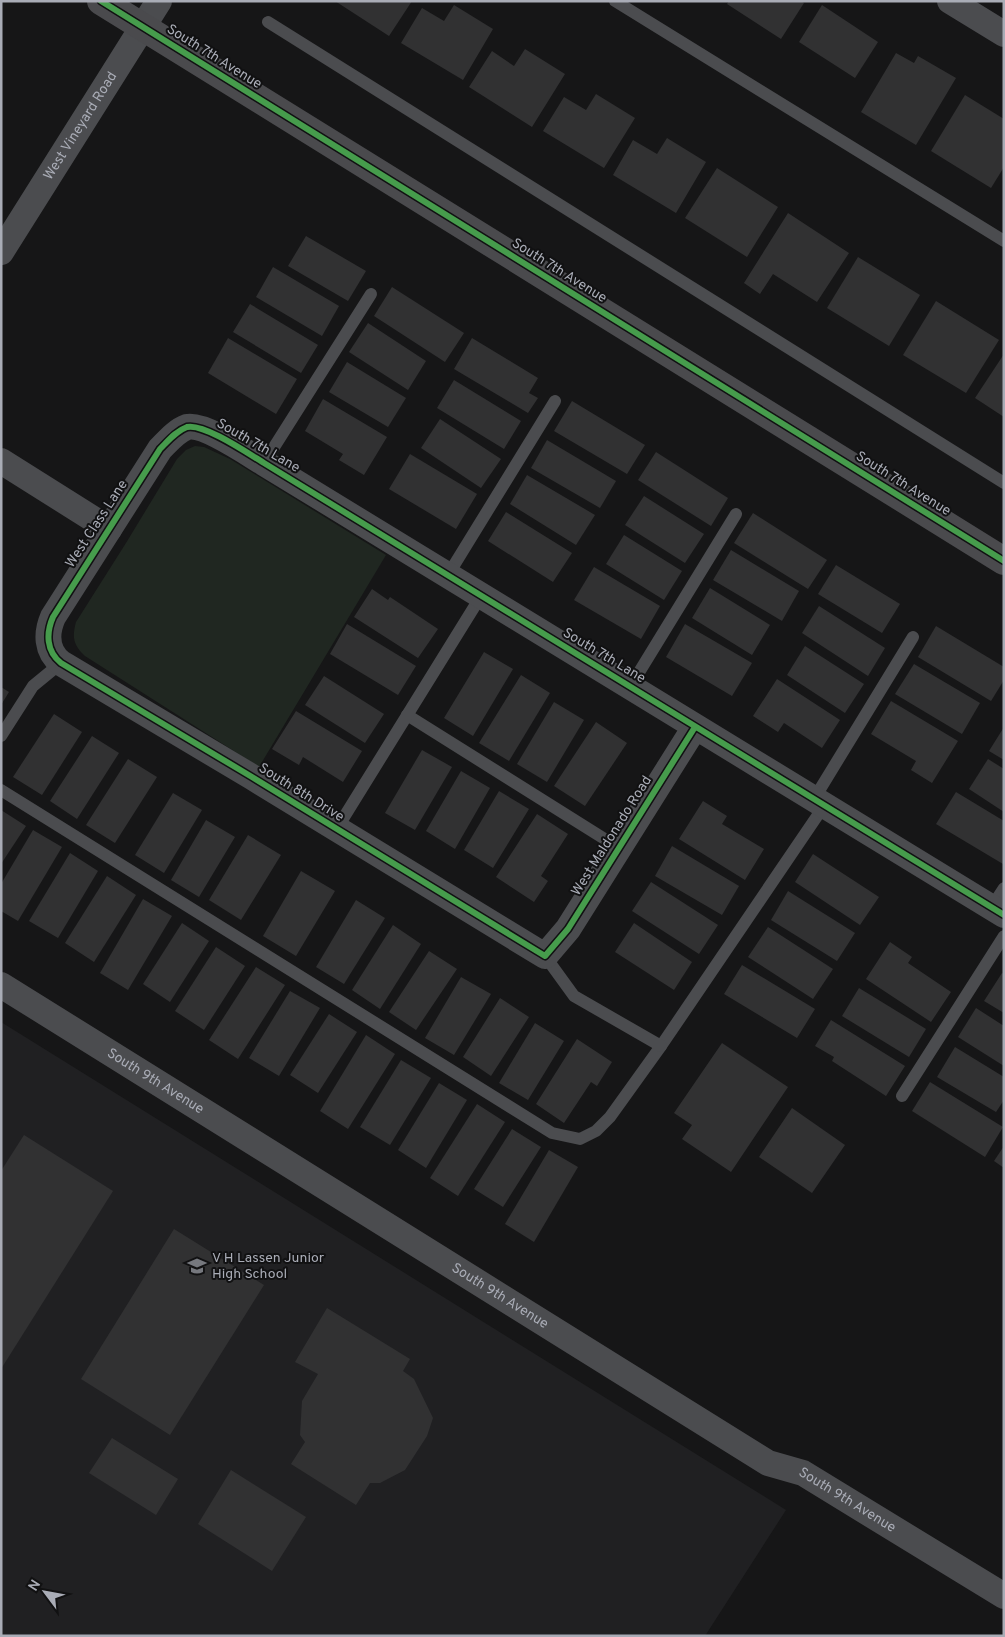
<svg xmlns="http://www.w3.org/2000/svg" width="1005" height="1637" viewBox="0 0 1005 1637" font-family="Overpass,sans-serif">
<rect width="100%" height="100%" fill="#161617"/>
<polygon fill="#202022" points="1,1022 786,1510 705,1636 1,1636"/>
<path fill="#202721" d="M195,446l9,1 26,12 156,96 -127,212 -174,-111c-12,-11 -13,-19 -9,-34l50,-79 51,-84 9,-9z"/>
<g fill="#313132">
<polygon points="335,1 412,1 389,36"/>
<polygon points="729,1 801,1 804,3 781,39 727,4"/>
<polygon points="454,5 493,29 463,80 401,43 422,8 444,21"/>
<polygon points="822,5 878,42 855,78 799,42"/>
<polygon points="525,49 565,74 532,127 469,87 492,51 514,66"/>
<polygon points="896,53 914,63 918,56 956,78 916,145 861,112"/>
<polygon points="596,94 635,118 604,168 543,131 564,97 586,110"/>
<polygon points="965,95 1004,119 1004,167 991,188 931,151"/>
<polygon points="667,138 706,162 676,213 613,175 633,140 657,154"/>
<polygon points="717,168 778,207 747,257 685,218"/>
<polygon points="788,213 849,253 817,302 773,274 760,294 744,283"/>
<polygon points="306,236 366,271 348,301 288,266"/>
<polygon points="858,257 920,295 889,346 827,308"/>
<polygon points="273,267 339,306 322,336 256,297"/>
<polygon points="392,287 464,333 445,362 374,316"/>
<polygon points="936,301 999,340 966,393 903,355"/>
<polygon points="250,304 318,345 301,373 233,332"/>
<polygon points="368,323 426,361 408,390 349,352"/>
<polygon points="228,338 297,379 276,414 208,373"/>
<polygon points="472,338 538,378 529,393 538,398 528,413 454,369"/>
<polygon points="1004,354 1004,417 975,398"/>
<polygon points="347,362 406,398 388,427 329,392"/>
<polygon points="454,380 521,421 504,449 437,408"/>
<polygon points="323,399 387,437 364,475 339,460 343,454 305,431"/>
<polygon points="572,401 645,445 627,474 554,431"/>
<polygon points="440,419 501,459 481,488 421,448"/>
<polygon points="547,440 616,481 600,508 531,468"/>
<polygon points="656,452 728,498 711,526 638,480"/>
<polygon points="410,454 477,494 456,529 389,489"/>
<polygon points="527,475 595,515 576,545 510,504"/>
<polygon points="644,496 704,534 685,563 625,525"/>
<polygon points="506,512 572,553 553,582 488,541"/>
<polygon points="753,513 827,560 808,589 734,543"/>
<polygon points="624,535 682,571 664,600 606,564"/>
<polygon points="731,550 799,591 782,621 713,580"/>
<polygon points="836,565 900,604 882,633 818,594"/>
<polygon points="594,567 660,606 641,639 574,600"/>
<polygon points="710,588 770,625 752,655 692,618"/>
<polygon points="372,589 388,600 390,597 438,629 418,658 354,617"/>
<polygon points="819,606 885,648 868,676 802,633"/>
<polygon points="347,624 416,666 398,695 330,654"/>
<polygon points="685,624 752,663 732,696 666,657"/>
<polygon points="936,626 1004,667 1004,680 991,701 918,657"/>
<polygon points="805,646 864,684 845,713 787,675"/>
<polygon points="484,652 513,669 473,736 444,718"/>
<polygon points="914,664 980,703 962,734 895,694"/>
<polygon points="521,675 550,693 509,761 479,743"/>
<polygon points="324,676 384,714 365,743 305,705"/>
<polygon points="777,679 840,720 822,748 784,723 778,732 753,716"/>
<polygon points="1,687 9,692 1,705"/>
<polygon points="891,701 958,741 932,783 911,770 916,761 871,734"/>
<polygon points="554,702 584,720 547,782 517,764"/>
<polygon points="296,711 362,751 343,782 303,757 299,765 272,749"/>
<polygon points="54,714 82,732 42,795 13,777"/>
<polygon points="596,722 627,743 585,806 554,786"/>
<polygon points="1004,727 1004,760 989,751"/>
<polygon points="92,736 119,753 77,819 50,801"/>
<polygon points="422,750 452,767 415,830 385,813"/>
<polygon points="128,759 157,777 115,843 86,825"/>
<polygon points="988,759 1004,769 1004,812 969,789"/>
<polygon points="461,771 490,788 455,849 426,831"/>
<polygon points="499,791 529,809 493,868 464,850"/>
<polygon points="956,792 1004,821 1003,864 936,824"/>
<polygon points="173,793 202,810 164,873 135,855"/>
<polygon points="703,801 727,816 722,824 764,849 745,880 679,839"/>
<polygon points="1,810 26,826 1,864"/>
<polygon points="537,814 568,834 541,876 548,881 534,902 496,877"/>
<polygon points="206,820 235,837 199,897 171,880"/>
<polygon points="33,830 62,847 18,921 1,911 1,884"/>
<polygon points="248,835 281,855 241,920 209,900"/>
<polygon points="672,846 739,886 722,915 655,876"/>
<polygon points="70,853 98,871 58,938 29,921"/>
<polygon points="813,854 879,897 860,925 795,882"/>
<polygon points="301,871 335,891 296,956 263,936"/>
<polygon points="107,876 136,895 94,962 65,943"/>
<polygon points="651,882 718,925 699,954 632,911"/>
<polygon points="788,891 855,933 837,961 771,920"/>
<polygon points="143,899 172,916 128,990 100,973"/>
<polygon points="356,900 385,918 344,984 316,967"/>
<polygon points="182,923 209,941 170,1002 143,984"/>
<polygon points="634,923 692,962 674,990 615,952"/>
<polygon points="393,925 421,944 380,1009 352,990"/>
<polygon points="768,927 833,969 813,999 748,957"/>
<polygon points="890,942 912,957 908,963 951,992 931,1022 866,979"/>
<polygon points="216,947 245,966 204,1030 175,1011"/>
<polygon points="429,951 457,969 416,1030 389,1012"/>
<polygon points="742,965 815,1009 797,1038 724,994"/>
<polygon points="256,967 285,985 238,1059 209,1040"/>
<polygon points="1002,973 1004,974 1004,1013 984,1001"/>
<polygon points="461,977 491,994 454,1055 425,1038"/>
<polygon points="859,988 926,1029 909,1057 842,1016"/>
<polygon points="290,991 320,1008 279,1076 249,1058"/>
<polygon points="500,998 529,1017 491,1076 463,1057"/>
<polygon points="976,1008 1004,1026 1004,1066 958,1037"/>
<polygon points="329,1014 357,1032 318,1093 290,1075"/>
<polygon points="831,1020 905,1066 886,1096 832,1061 834,1057 815,1046"/>
<polygon points="535,1023 564,1041 528,1100 499,1083"/>
<polygon points="366,1035 395,1054 348,1129 320,1111"/>
<polygon points="577,1039 612,1062 597,1086 591,1082 564,1123 536,1104"/>
<polygon points="722,1043 788,1087 731,1172 682,1139 692,1125 674,1113"/>
<polygon points="955,1047 1004,1077 1004,1100 996,1112 937,1077"/>
<polygon points="401,1060 431,1078 390,1145 360,1127"/>
<polygon points="930,1082 1003,1127 985,1157 912,1111"/>
<polygon points="439,1083 467,1100 426,1168 398,1150"/>
<polygon points="477,1104 505,1122 458,1196 430,1178"/>
<polygon points="792,1108 845,1145 812,1193 759,1157"/>
<polygon points="512,1129 541,1147 503,1207 474,1189"/>
<polygon points="24,1135 113,1191 1,1369 1,1171"/>
<polygon points="1004,1146 1004,1168 994,1161"/>
<polygon points="549,1150 578,1167 534,1242 505,1224"/>
<polygon points="174,1229 264,1285 170,1435 81,1379"/>
<polygon points="327,1308 410,1359 403,1371 414,1379 433,1418 427,1436 405,1470 380,1483 370,1483 356,1505 291,1464 305,1442 300,1435 302,1401 318,1374 295,1362"/>
<polygon points="112,1438 178,1479 156,1515 89,1473"/>
<polygon points="231,1470 306,1517 272,1571 198,1524"/>
</g>
<g fill="none" stroke-linecap="round" stroke-linejoin="round">
<g stroke="#4b4c4f" stroke-width="12">
<polyline points="615,1 1004,241"/>
<polyline points="268,22 1004,483"/>
<polyline points="264,463 371,294"/>
<polyline points="448,575 555,401"/>
<polyline points="630,687 736,514"/>
<polyline points="407,715 619,848"/>
<polyline points="1,736 33,686 61,663"/>
<polyline points="1,790 552,1133 580,1139 596,1131 610,1117 661,1046 824,806"/>
<polyline points="814,799 913,637"/>
<polyline points="336,830 481,596"/>
<polyline points="991,908 1004,888"/>
<polyline points="545,956 574,996 661,1046"/>
<polyline points="902,1096 1004,936"/>
</g>
<g stroke="#4b4c4f" stroke-width="26">
<polyline points="950,1 1004,34"/>
<path id="s1" d="M1,252l158,-251"/>
<polyline points="1,461 109,529"/>
<path d="M695,727l-127,202 -23,27 -293,-179 -191,-114c-15,-12 -15,-30 -8,-46l107,-168c8,-8 16,-18 27,-22 17,-4 62,27 77,36l740,452"/>
<path id="s2" d="M1,985l767,478 35,10 201,123"/>
</g>
<polyline stroke="#4a4a4d" stroke-width="28" points="101,1 1004,561"/>
<g stroke="#111112" stroke-width="9">
<g id="cycleway">
<polyline points="101,1 1004,561"/>
<path d="M695,727l-127,202 -23,27 -293,-179 -191,-114c-15,-12 -15,-30 -8,-46l107,-168c8,-8 16,-18 27,-22 17,-4 62,27 77,36l740,452"/>
</g>
</g>
<use href="#cycleway" stroke="#469c4c" stroke-width="6"/>
</g>
<defs>
<g id="school-bare" transform="scale(1.5)"><path d="M0-5L7-2L0 1L-7-2ZM-4 1L0 2.5L4 1V4Q0 6-4 4Z" fill="#76787e" stroke="#111112" stroke-width="2.5" paint-order="stroke"/></g>
</defs>
<g fill-rule="evenodd">
<use href="#school-bare" x="197" y="1266"/>
</g>
<g text-anchor="middle" dominant-baseline="central" stroke-width="4" stroke-linejoin="round" paint-order="stroke">
<g font-size="14" fill="#a9acb6" stroke="#111112">
<text transform="translate(214 57) rotate(32)">South 7th Avenue</text>
<text stroke="none"><textPath href="#s1" startOffset="149">West Vineyard Road</textPath></text>
<text transform="translate(559 271) rotate(32)">South 7th Avenue</text>
<text transform="translate(258 446) rotate(30)">South 7th Lane</text>
<text transform="translate(903 484) rotate(32)">South 7th Avenue</text>
<text transform="translate(97 524) rotate(-57)">West Class Lane</text>
<text transform="translate(604 656) rotate(31)">South 7th Lane</text>
<text transform="translate(301 793) rotate(32)">South 8th Drive</text>
<text transform="translate(612 836) rotate(-58)">West Maldonado Road</text>
<text stroke="none"><textPath href="#s2" startOffset="182">South 9th Avenue</textPath></text>
<text stroke="none"><textPath href="#s2" startOffset="588">South 9th Avenue</textPath></text>
<text stroke="none"><textPath href="#s2" startOffset="992">South 9th Avenue</textPath></text>
</g>
<g font-size="14" fill="#a9acb6" stroke="#111112" text-anchor="start">
<text x="212" y="1258">V H Lassen Junior<tspan x="212" dy="16">High School</tspan></text>
</g>
</g>
<rect width="1005" height="1637" fill="none" stroke="#a9acb6" stroke-width="5"/>
<g transform="translate(45 1592) rotate(302)" stroke="#111112" stroke-width="4" paint-order="stroke">
<path d="M0-4L9 19L0 12L-9 19Z" fill="#a9acb6"/>
<text y="-8" font-size="14" font-weight="bold" text-anchor="middle" fill="#a9acb6">N</text>
</g>
</svg>
